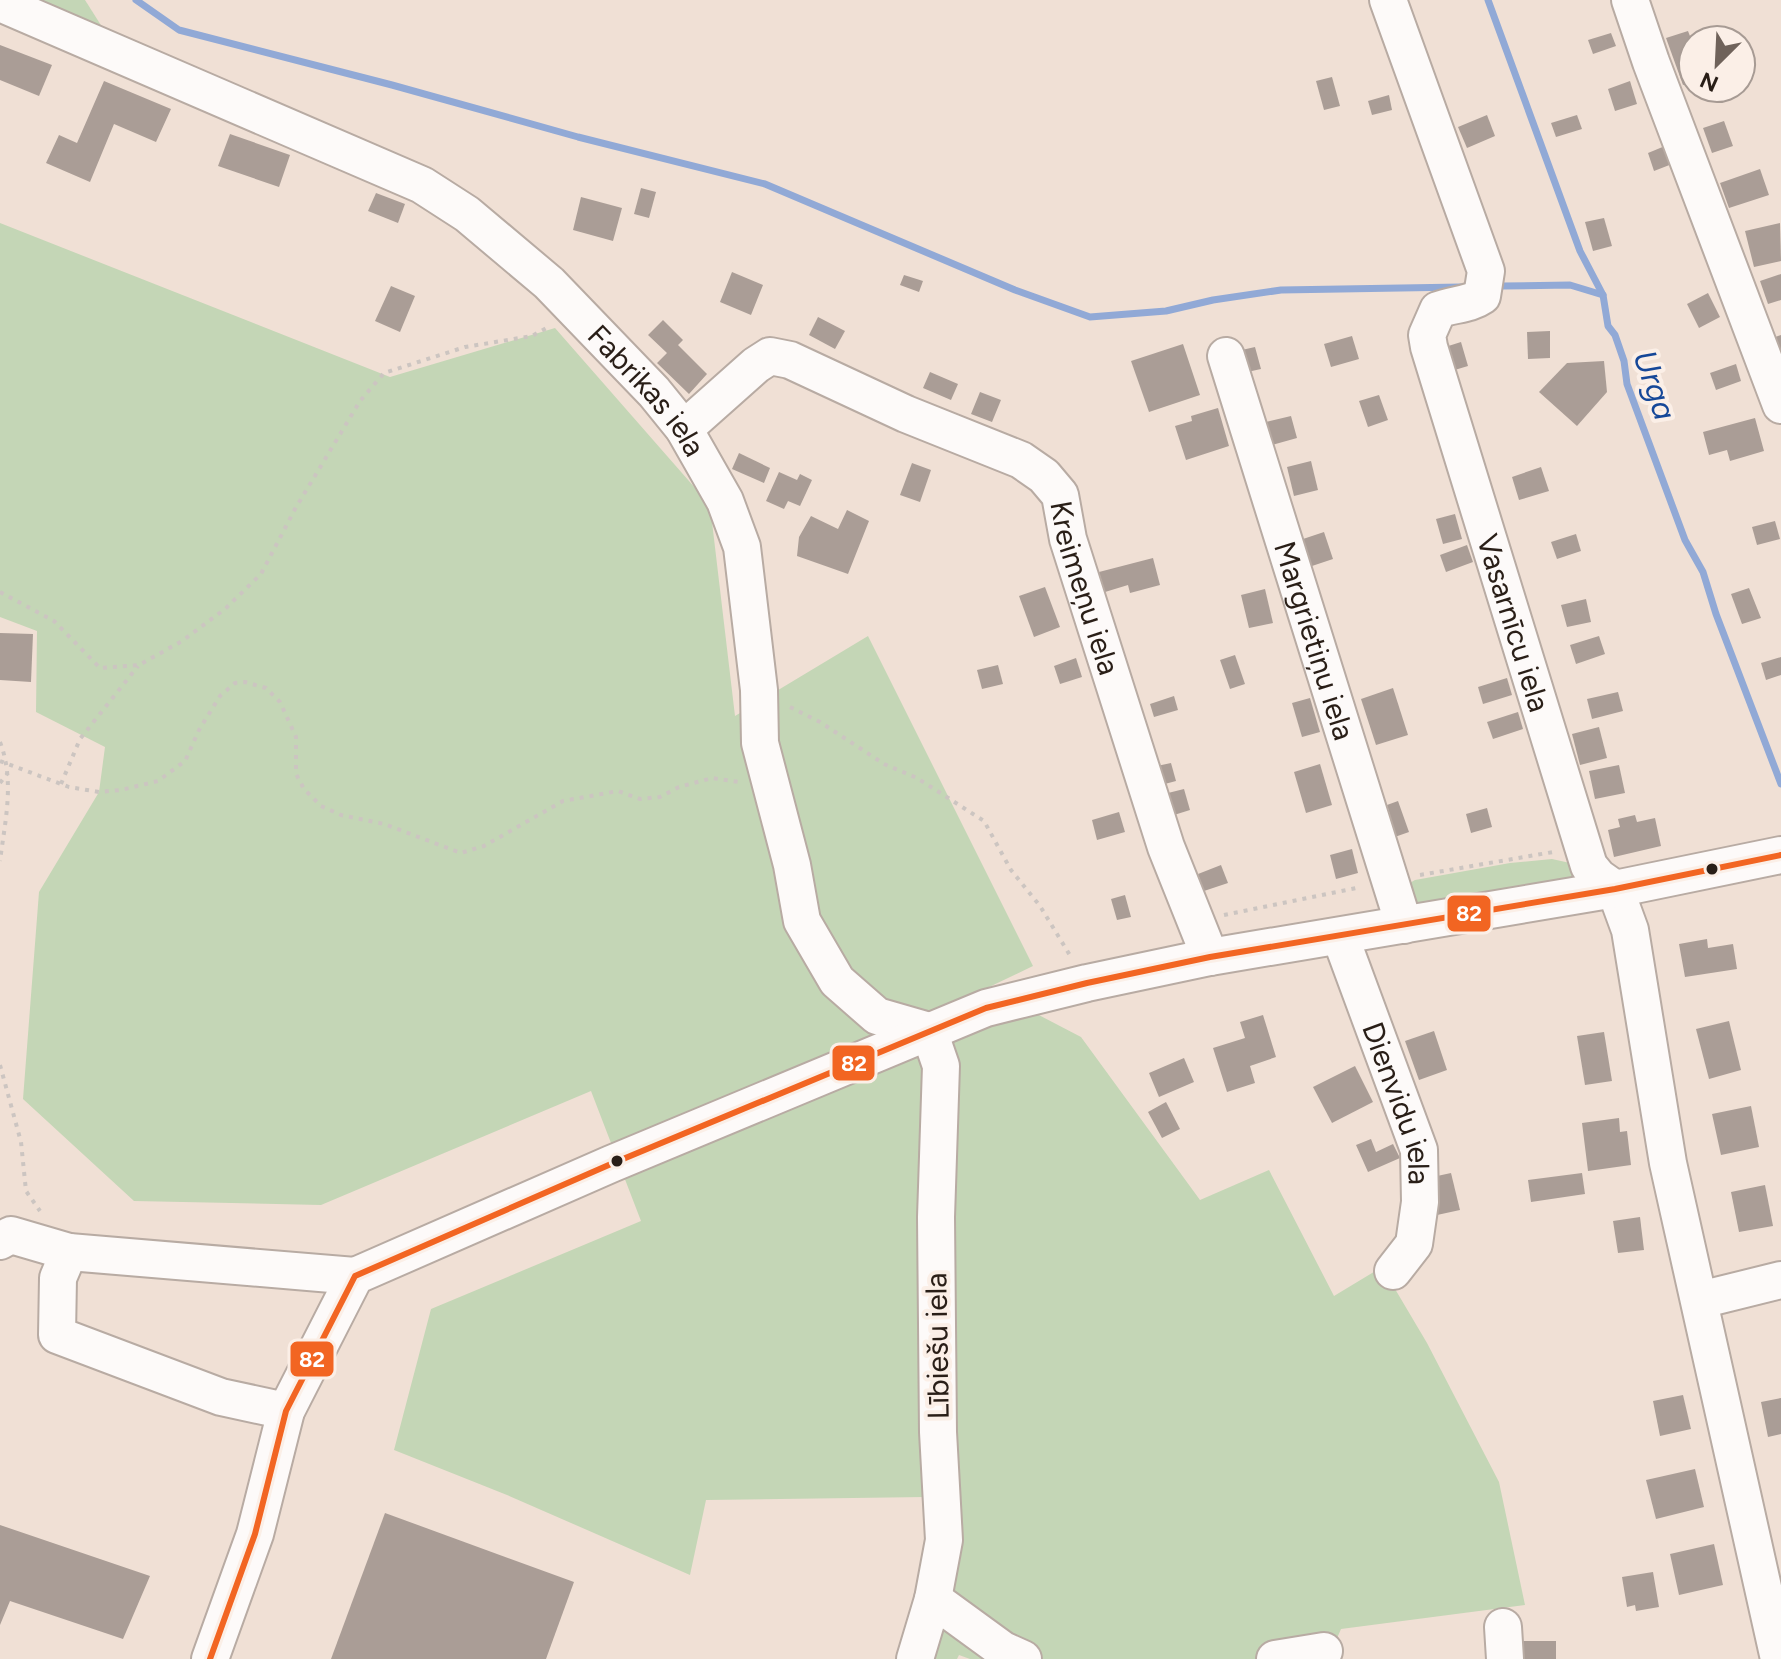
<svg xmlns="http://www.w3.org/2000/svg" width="1781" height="1659" viewBox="0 0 1781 1659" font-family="Figtree,sans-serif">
<rect width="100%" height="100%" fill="#f0e0d5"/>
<g fill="#c4d6b6">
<polygon points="23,0 85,0 104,30"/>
<polygon points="0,223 390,377 555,328 710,505 735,716 868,636 1033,966 987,988 1081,1037 1200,1200 1269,1170 1334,1296 1382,1267 1427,1343 1499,1482 1525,1605 1341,1629 1328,1659 970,1659 959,1655 957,1659 925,1659 937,1623 925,1497 706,1500 690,1575 507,1495 394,1450 431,1309 641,1221 591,1091 321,1205 134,1201 23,1099 39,892 99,792 105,747 36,712 37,631 0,617"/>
<polygon points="1552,859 1570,863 1583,879 1413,909 1408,884 1415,880 1510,863"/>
</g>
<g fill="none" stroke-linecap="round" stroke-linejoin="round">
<g stroke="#91a9d6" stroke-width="7">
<polyline points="136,0 179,30 392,85 578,137 765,184 1015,290 1090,317 1166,311 1213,300 1281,290 1461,287"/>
<polyline points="1488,0 1580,251 1603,295 1608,326 1615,335 1624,361 1627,384 1685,540 1703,572 1716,614 1781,784"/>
<polyline points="1502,286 1570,285 1603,295"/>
</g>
</g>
<g fill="#aa9d96">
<polygon points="1688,31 1693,44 1693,82 1683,85 1666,38"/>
<polygon points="1611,33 1616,46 1593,54 1588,40"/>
<polygon points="0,45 52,65 39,96 0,80"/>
<polygon points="1332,77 1340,106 1324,110 1316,81"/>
<polygon points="104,81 171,109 156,142 114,124 90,182 46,163 59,135 77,143"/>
<polygon points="1630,81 1637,104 1615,111 1608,89"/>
<polygon points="1389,95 1392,110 1372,115 1368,101"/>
<polygon points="1487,115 1495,136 1467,148 1458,127"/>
<polygon points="1577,115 1582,129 1556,137 1551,123"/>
<polygon points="1724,121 1733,146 1712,153 1703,128"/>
<polygon points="230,134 290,155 279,187 218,166"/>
<polygon points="1665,146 1672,164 1654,171 1648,153"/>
<polygon points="1760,169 1769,195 1729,208 1720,183"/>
<polygon points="641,188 656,192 649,218 634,214"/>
<polygon points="376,193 405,204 398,223 368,211"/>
<polygon points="581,197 622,208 613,241 573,230"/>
<polygon points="1604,218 1612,246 1593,251 1585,222"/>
<polygon points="1780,223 1781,261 1754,267 1745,231"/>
<polygon points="732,272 763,285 751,315 720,302"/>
<polygon points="1781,274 1781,300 1768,304 1760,281"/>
<polygon points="904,275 923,281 919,292 900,285"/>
<polygon points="391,286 415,296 400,332 375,321"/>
<polygon points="1708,293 1720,317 1699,328 1687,304"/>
<polygon points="818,317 845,331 835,349 809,335"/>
<polygon points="663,320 683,340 678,345 707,374 689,394 657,363 667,353 648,335"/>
<polygon points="1550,331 1550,358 1528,359 1527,332"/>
<polygon points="1781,335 1781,364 1770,339"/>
<polygon points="1352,336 1359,359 1331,367 1324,344"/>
<polygon points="1461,342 1468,366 1448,372 1442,348"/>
<polygon points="1183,344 1200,395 1149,412 1131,361"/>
<polygon points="1255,347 1261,369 1238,374 1233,352"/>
<polygon points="1604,361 1607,392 1577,426 1539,392 1567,363"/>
<polygon points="1736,364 1741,381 1716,390 1710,373"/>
<polygon points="930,372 958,384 951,400 923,388"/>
<polygon points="980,392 1001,400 992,422 971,414"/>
<polygon points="1379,395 1388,420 1368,427 1359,401"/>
<polygon points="1218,408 1229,446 1186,460 1175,426 1192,421 1191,416"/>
<polygon points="1291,416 1297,438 1272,445 1266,422"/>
<polygon points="1755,418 1764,451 1730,461 1727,450 1709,455 1703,432"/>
<polygon points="739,453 770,468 764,483 732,469"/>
<polygon points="1311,461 1318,490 1294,496 1287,467"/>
<polygon points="912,463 931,470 920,502 900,495"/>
<polygon points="1541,467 1549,491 1519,500 1512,477"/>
<polygon points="779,472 797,480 800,474 812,480 800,506 788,501 784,509 766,501"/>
<polygon points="847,510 869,521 848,574 797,556 799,537 811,516 838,529"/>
<polygon points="1455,514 1462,539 1443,544 1436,519"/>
<polygon points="1775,521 1780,539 1757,545 1752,527"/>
<polygon points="1324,532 1333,559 1309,567 1300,540"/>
<polygon points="1576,534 1581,551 1557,559 1551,542"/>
<polygon points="1467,545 1473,562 1446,572 1440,555"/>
<polygon points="1153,558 1160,585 1130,593 1128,585 1105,592 1099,572"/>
<polygon points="1045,587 1060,627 1034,637 1019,596"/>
<polygon points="1749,588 1761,618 1742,624 1731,594"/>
<polygon points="1265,589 1273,623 1249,628 1241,595"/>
<polygon points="1586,599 1591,622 1567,627 1561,605"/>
<polygon points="0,633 33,634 31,682 0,680"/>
<polygon points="1599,636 1605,654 1576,664 1570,645"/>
<polygon points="1235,655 1245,684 1230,689 1220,660"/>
<polygon points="1781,657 1781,675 1766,680 1761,663"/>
<polygon points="1076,658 1082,677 1060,684 1054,666"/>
<polygon points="998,665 1003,684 982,689 977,670"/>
<polygon points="1507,678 1512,695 1483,704 1478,687"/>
<polygon points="1393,688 1408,735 1376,745 1361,699"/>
<polygon points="1618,692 1623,711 1592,719 1587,699"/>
<polygon points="1174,696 1178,710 1154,717 1150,704"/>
<polygon points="1310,698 1320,732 1302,737 1292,703"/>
<polygon points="1518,712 1523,729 1493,739 1487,722"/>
<polygon points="1599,727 1607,758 1580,765 1572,734"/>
<polygon points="1171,763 1176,781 1161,785 1157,766"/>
<polygon points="1320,764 1332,805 1306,813 1294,772"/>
<polygon points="1619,765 1625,793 1595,799 1589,771"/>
<polygon points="1184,789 1190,810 1174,815 1168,793"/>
<polygon points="1398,801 1409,832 1389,839 1382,818 1390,815 1387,805"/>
<polygon points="1487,808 1492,827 1471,833 1466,814"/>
<polygon points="1119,812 1125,832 1097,840 1092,820"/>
<polygon points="1635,815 1637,822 1655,818 1661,846 1614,857 1608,830 1620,827 1618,819"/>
<polygon points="1352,849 1358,873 1336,879 1330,855"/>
<polygon points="1221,865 1228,883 1204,891 1198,874"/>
<polygon points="1125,895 1131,917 1117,920 1111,899"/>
<polygon points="1707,939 1708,948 1733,944 1737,969 1685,977 1679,944"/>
<polygon points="1263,1015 1276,1057 1250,1066 1255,1083 1227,1092 1213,1048 1245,1038 1240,1022"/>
<polygon points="1729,1021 1741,1070 1709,1079 1696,1029"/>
<polygon points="1434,1031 1447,1070 1419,1080 1405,1041"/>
<polygon points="1604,1032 1612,1081 1585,1085 1577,1036"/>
<polygon points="1184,1058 1194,1082 1159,1097 1149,1073"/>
<polygon points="1355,1066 1373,1102 1332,1123 1313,1087"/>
<polygon points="1166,1102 1180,1129 1162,1138 1148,1112"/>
<polygon points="1751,1106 1759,1147 1721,1155 1712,1114"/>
<polygon points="1619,1118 1620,1132 1627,1131 1631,1165 1588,1171 1582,1123"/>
<polygon points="1371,1139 1376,1152 1393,1144 1400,1158 1368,1172 1356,1145"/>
<polygon points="1451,1173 1460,1210 1437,1215 1428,1178"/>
<polygon points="1582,1173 1585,1194 1531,1202 1528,1180"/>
<polygon points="1765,1185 1773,1226 1739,1232 1731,1192"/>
<polygon points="1640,1217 1644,1250 1618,1253 1613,1221"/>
<polygon points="1683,1395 1691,1429 1660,1436 1653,1401"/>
<polygon points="1781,1398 1781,1434 1768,1437 1761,1402"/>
<polygon points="1695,1469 1704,1507 1656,1519 1646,1480"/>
<polygon points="385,1513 574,1582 546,1659 331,1659"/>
<polygon points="0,1525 150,1576 123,1639 10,1601 0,1625"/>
<polygon points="1714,1544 1723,1585 1679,1595 1670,1554"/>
<polygon points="1653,1572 1659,1607 1636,1611 1635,1605 1627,1607 1622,1577"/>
<rect x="1518" y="1641" width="38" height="18"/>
</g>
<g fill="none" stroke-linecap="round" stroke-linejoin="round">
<g stroke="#b8aba3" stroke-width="40">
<g id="minor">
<path id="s1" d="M1388,0l98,271 -4,25c-13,9 -29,8 -44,14l-11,25 2,12 160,519 9,11 17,12"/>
<polyline points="1630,0 1651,62 1781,405"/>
<path id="s2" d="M0,3l422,182 45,29 82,69 105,109 30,37 41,72 17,46 17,143 1,53 32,122 10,56 35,60 40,35 52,15"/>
<path id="s3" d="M1226,356l178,569"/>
<path id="s4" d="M684,429l72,-64 14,-9 20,4 116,54 115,46 23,16 16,19 8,44 98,308 44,110"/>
<polyline points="1615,889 1630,930 1668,1163 1779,1659"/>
<path id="s5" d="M1340,936l79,214 1,52 -6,42 -21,27"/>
<polyline points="0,1241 11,1235 69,1252 355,1276"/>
<polyline points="69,1252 58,1278 57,1335 221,1397 286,1411"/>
<polyline points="1700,1300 1781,1280"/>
<polyline points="933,1599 1003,1650 1023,1659"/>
<polyline points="1503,1627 1505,1659"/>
<polyline points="210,1659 255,1534 286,1411 355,1276 611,1164 986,1008 1087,983 1210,957 1615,889 1781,855"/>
<polyline points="915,1659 933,1599 944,1540 938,1432 936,1217 941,1066 929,1031"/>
<polyline points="1275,1659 1324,1651"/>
</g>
</g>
<g stroke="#ccc5c1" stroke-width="4" stroke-dasharray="4 6" stroke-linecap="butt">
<polyline points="0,592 54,621 100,668 139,665 182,641 225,609 261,574 295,509 360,401 384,373 465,347 532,336 550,326"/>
<polyline points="790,707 820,722 884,764 917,778 984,821 1011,870 1040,906 1071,957"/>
<path d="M0,742c15,39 5,79 0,119"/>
<polyline points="0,761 69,787 99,792 121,790 158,781 185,761 199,730 220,696 235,683 245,682 266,688 280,702 296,737 296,774 304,789 321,806 341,815 384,824 461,853 484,846 563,801 618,791 640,799 660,797 679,787 712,778 739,782"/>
<polyline points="0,783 7,774"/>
<polyline points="61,784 80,739 138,666"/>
<polyline points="1420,875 1553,852"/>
<polyline points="1224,915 1361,887"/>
<polyline points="0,1065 21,1142 26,1191 40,1211"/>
</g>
<use href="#minor" stroke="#fdfaf9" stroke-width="36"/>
<g stroke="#fbefe7" stroke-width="12">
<polyline id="bus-1" points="210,1659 255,1534 286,1411 355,1276 611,1164 986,1008 1087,983 1210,957 1615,889 1781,855"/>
</g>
<use href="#bus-1" stroke="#f26522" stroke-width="6"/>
</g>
<g fill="#291e17" stroke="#fbefe7" stroke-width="3">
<circle cx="1712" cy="869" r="7"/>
<circle cx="617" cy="1161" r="7"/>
</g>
<g text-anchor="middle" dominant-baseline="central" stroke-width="8" stroke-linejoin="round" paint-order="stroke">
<g font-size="30" fill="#291e17" stroke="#fbefe7">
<text stroke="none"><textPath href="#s2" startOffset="766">Fabrikas iela</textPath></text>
<text stroke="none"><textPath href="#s4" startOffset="534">Kreimeņu iela</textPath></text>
<text stroke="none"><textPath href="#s1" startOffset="688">Vasarnīcu iela</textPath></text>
<text stroke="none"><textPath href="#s3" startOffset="298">Margrietiņu iela</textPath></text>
<text stroke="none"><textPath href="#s5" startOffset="178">Dienvidu iela</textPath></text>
<text transform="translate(937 1346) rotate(-91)">Lībiešu iela</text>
</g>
<g font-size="32" font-style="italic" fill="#154798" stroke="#fbefe7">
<text transform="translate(1655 385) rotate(71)">Urga</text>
</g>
</g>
<g stroke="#fbefe7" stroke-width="3">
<rect x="1446" y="894" width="46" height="39" rx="8" fill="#f26522"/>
<rect x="831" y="1044" width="45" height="38" rx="8" fill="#f26522"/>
<rect x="289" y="1340" width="46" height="38" rx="8" fill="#f26522"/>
</g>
<g font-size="22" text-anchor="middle" font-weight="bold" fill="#fff">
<text x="1469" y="921">82</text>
<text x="854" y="1071">82</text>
<text x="312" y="1367">82</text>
</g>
<g transform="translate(1717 64) rotate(204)"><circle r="38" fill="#fbefe7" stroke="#a79b94" stroke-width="2"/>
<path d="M0-6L14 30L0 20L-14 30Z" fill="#6f625a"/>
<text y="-12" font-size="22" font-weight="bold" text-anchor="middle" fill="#291e17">N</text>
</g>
</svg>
